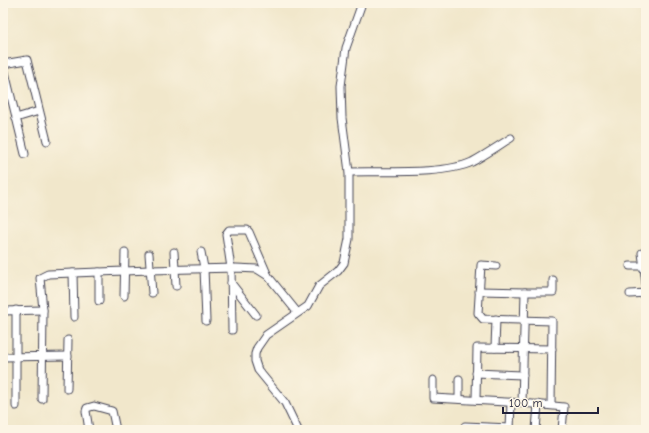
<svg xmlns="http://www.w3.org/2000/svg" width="649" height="433" viewBox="0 0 649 433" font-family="'Comic Neue',sans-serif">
<rect width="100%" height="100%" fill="#fcf5e5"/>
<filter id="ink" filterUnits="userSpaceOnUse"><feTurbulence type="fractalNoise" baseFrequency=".025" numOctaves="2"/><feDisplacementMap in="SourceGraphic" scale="8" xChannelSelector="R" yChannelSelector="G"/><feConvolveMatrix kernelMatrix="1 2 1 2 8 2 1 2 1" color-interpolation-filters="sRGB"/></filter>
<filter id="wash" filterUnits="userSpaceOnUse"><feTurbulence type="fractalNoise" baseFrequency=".012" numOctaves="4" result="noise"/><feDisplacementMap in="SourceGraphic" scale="16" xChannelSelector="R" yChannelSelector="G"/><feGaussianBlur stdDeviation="0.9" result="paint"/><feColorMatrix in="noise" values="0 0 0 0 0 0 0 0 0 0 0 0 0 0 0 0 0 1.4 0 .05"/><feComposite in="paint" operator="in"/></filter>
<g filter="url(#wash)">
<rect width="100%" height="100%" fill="#f1e7cb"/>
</g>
<g filter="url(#ink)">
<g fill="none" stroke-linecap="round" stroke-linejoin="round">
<g stroke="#414051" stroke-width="9">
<g id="minor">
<polyline points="16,118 39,111"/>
<polyline points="25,154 3,64 27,60 47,141"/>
<path d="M349,172c33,-1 95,3 123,-10 13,-7 26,-16 39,-24"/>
<polyline points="174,252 176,286"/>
<polyline points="201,252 204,268 206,321"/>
<polyline points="642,253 646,284"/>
<polyline points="149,254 152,293"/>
<polyline points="496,266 481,265 478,313 483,319 552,321 551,405"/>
<polyline points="630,266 644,266"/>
<polyline points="99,272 99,301"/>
<polyline points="73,273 74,317"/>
<polyline points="553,280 553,292 525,292 522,403 564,407 562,430"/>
<polyline points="231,283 256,315"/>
<polyline points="479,291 525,292"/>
<polyline points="630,294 646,293"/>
<polyline points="124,296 125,252"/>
<polyline points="3,311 43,310"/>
<polyline points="232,330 231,268 226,234 229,230 247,230 249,232 268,276"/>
<polyline points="495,348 496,319"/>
<polyline points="3,357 68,356"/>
<polyline points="476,373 523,375"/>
<polyline points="459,379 459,399"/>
<polyline points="433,380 433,398 522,403"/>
<polyline points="67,389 68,340"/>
<polyline points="42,399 43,310 40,278 48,274 150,270 236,268 257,269 268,276 297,312"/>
<polyline points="476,400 477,348 552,349"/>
<polyline points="16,406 16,310"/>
<polyline points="465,426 510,428"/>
<polyline points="89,430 86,411 87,408 94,406 112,411 116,430"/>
<polyline points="298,430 285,403 258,370 255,361 255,354 257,348 266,335 308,306 319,286 338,271 344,263 349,239 349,172 342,118 341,86 346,48 362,3"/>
<polyline points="510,430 511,402"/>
<polyline points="536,430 538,404"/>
</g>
</g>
<use href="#minor" stroke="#fff" stroke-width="7"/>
</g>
</g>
<rect width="649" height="433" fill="none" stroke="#fcf5e5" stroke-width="16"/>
<path d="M503 407v6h95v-6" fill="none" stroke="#22223b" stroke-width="2"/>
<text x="509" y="407" font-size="12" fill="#22223b" stroke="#fcf5e5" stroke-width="3" paint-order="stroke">100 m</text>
</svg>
